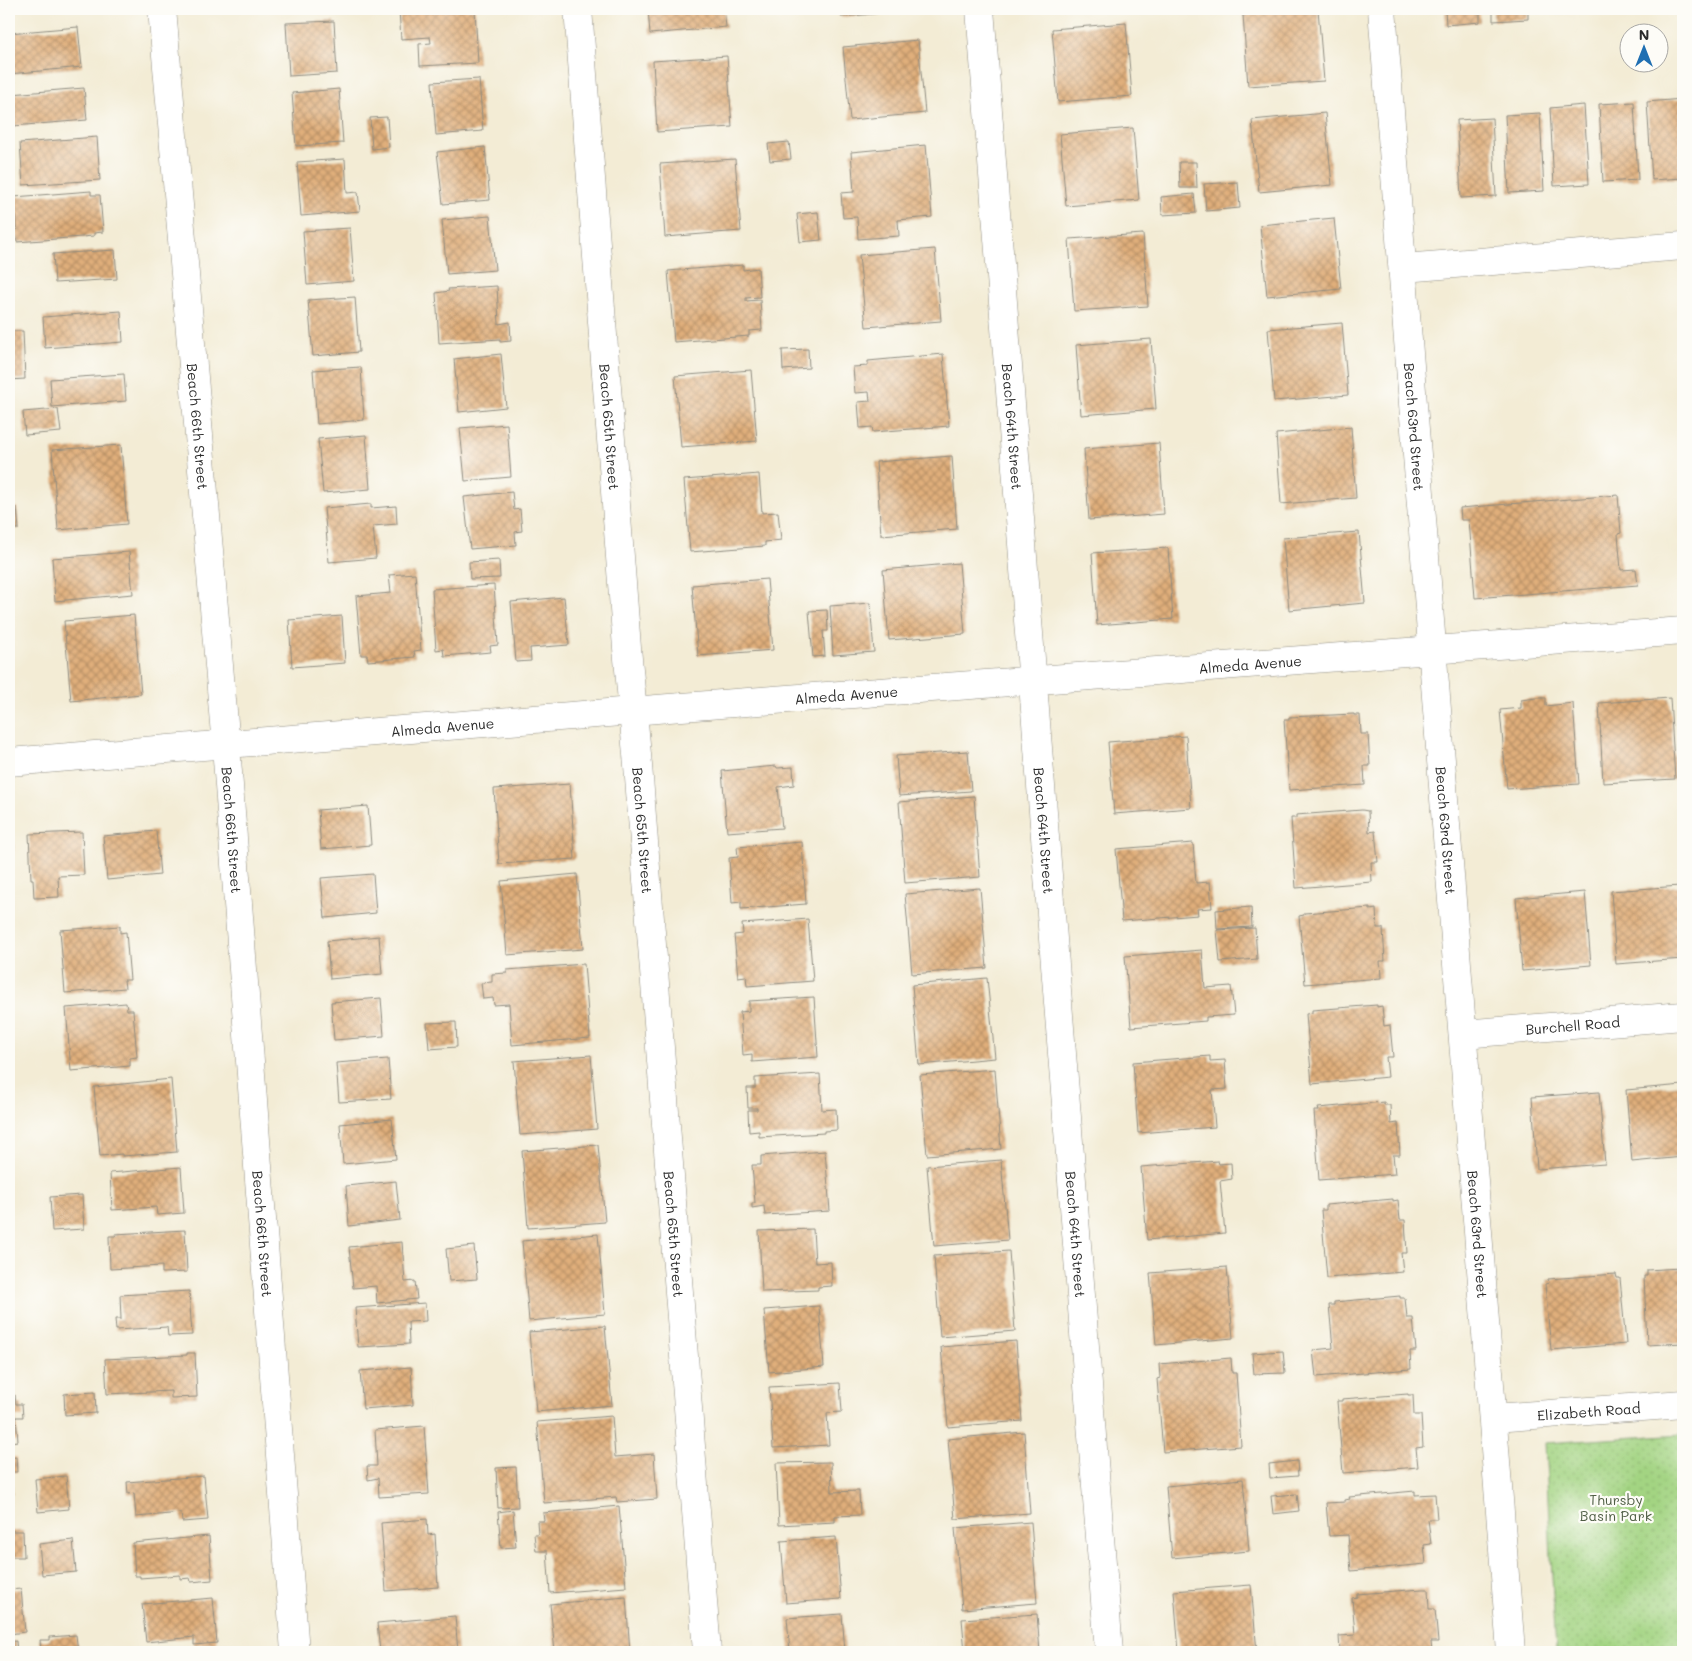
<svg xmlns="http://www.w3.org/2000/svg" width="1692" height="1661" viewBox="0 0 1692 1661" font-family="Mali,sans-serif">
<defs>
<pattern id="park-dots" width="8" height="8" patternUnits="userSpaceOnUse" patternTransform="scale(1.25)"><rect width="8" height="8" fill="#a3d482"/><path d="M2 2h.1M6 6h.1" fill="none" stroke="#8cb670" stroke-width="1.8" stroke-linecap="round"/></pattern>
<pattern id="building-cross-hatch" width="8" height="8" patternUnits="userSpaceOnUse" patternTransform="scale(1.25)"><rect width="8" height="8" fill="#e0af7b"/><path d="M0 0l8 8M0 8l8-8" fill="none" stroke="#b68f65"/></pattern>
</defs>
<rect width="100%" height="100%" fill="#fdfcf7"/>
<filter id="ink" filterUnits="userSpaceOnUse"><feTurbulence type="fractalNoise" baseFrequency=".02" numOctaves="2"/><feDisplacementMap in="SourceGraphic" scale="10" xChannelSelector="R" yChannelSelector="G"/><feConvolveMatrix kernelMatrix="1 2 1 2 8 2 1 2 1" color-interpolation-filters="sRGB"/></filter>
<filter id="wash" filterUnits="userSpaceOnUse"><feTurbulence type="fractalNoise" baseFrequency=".0096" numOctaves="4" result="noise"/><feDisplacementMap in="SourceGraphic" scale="20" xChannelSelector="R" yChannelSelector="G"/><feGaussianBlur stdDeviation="1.12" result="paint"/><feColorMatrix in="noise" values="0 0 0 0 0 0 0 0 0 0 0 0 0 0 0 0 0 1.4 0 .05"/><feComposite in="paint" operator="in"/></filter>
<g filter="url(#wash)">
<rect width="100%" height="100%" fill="#f3ecd5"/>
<polygon fill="url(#park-dots)" stroke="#678056" points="1683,1434 1683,1652 1556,1652 1545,1443"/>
<g id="blocks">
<g fill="url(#building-cross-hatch)">
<polygon points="433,9 475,9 478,63 420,66 419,44 431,43 430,37 401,39 399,10"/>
<polygon points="648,9 724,9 726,27 650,34"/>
<polygon points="840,9 916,9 916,10 841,17"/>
<polygon points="1318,9 1324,81 1248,86 1243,15"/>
<polygon points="1445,9 1480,9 1480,22 1446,25"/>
<polygon points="1493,9 1528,9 1528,19 1493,21"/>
<polygon points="334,21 337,73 289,76 286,23"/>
<polygon points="1126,23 1132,96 1058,102 1052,29"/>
<polygon points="78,27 82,67 9,74 9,33"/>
<polygon points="918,40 925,113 850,120 843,47"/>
<polygon points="727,56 732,127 657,132 653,61"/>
<polygon points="479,79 483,131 436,135 432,82"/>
<polygon points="84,88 87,120 13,126 11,94"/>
<polygon points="339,89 343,143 296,146 292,93"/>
<polygon points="1682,99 1683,178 1652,180 1647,102"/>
<polygon points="1634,102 1638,180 1603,182 1599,104"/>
<polygon points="1584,105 1589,184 1554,186 1550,108"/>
<polygon points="1325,113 1332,185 1259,192 1252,120"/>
<polygon points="1540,113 1544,191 1509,193 1505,115"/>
<polygon points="387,117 389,147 372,149 370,118"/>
<polygon points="1492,118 1496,196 1461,198 1457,120"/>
<polygon points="1133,128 1139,200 1066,206 1060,134"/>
<polygon points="97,137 100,180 23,185 20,143"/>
<polygon points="789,142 791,159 770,161 768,144"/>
<polygon points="926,145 932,217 898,220 899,236 858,239 857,217 843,218 841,193 854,192 851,152"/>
<polygon points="485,147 490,200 443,204 437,152"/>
<polygon points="345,159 347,193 358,192 360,211 301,216 297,162"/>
<polygon points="735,159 741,231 665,237 660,164"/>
<polygon points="1179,162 1196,162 1197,188 1180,188"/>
<polygon points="1238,182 1240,208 1206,211 1204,184"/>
<polygon points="91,191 91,195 100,195 103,232 94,233 94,236 17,242 14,197"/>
<polygon points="1194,194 1196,213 1162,215 1161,197"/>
<polygon points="818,212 821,240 800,242 797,214"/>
<polygon points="490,216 495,270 447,274 442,220"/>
<polygon points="1334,218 1341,289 1267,296 1260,225"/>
<polygon points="350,228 354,281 307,285 303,231"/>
<polygon points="1143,234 1148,306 1074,311 1069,239"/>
<polygon points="935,249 941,321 866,327 859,255"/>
<polygon points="115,250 117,279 55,283 53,254"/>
<polygon points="743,265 743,270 758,268 760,297 746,298 746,301 760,300 762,330 749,331 749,336 674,342 668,271"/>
<polygon points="497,286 499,324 510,322 511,341 500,342 500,339 439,343 436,293 449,291 448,289"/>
<polygon points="355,297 359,352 313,356 308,300"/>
<polygon points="121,311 123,342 45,348 43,317"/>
<polygon points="1342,323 1348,395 1274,401 1268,329"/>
<polygon points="9,331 23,331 25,379 9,380"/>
<polygon points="1151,339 1156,409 1081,415 1076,345"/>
<polygon points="808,349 809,368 783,370 782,350"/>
<polygon points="501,354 506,407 459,412 454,359"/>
<polygon points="943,354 949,426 873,432 872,427 860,428 858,402 870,401 869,392 855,393 853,367 868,366 868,361"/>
<polygon points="361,367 364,420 317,424 313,370"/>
<polygon points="751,370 757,441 681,447 675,376"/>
<polygon points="124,374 126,401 52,407 50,379"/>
<polygon points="58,409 61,432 25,435 23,412"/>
<polygon points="507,424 511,477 465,481 460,428"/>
<polygon points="1351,427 1356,498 1281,504 1276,434"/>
<polygon points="366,435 370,489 323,493 318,439"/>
<polygon points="1159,443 1164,514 1089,520 1084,449"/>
<polygon points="121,445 127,524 58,530 52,450"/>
<polygon points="952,456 957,529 881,535 876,462"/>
<polygon points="759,474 762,513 778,512 781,540 765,542 765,546 690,552 684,480"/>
<polygon points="512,492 514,510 520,509 522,531 515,532 516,545 470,549 464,497"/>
<polygon points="1618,495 1621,533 1618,534 1621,570 1636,569 1638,585 1475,598 1469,520 1461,520 1460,508"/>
<polygon points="13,498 14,508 17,507 19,529 9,529 9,499"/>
<polygon points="371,504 371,508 396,506 397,524 373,526 376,558 329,562 324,508"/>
<polygon points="1359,532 1365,603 1289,610 1283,538"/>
<polygon points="1168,548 1173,619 1097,625 1092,553"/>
<polygon points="129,552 133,594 55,601 52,558"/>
<polygon points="499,560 500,578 470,579 469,562"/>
<polygon points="959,563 965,634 889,640 883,570"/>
<polygon points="415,573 421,650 414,651 415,657 368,661 367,655 361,655 356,596 391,593 389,575"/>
<polygon points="767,579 773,650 698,656 692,585"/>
<polygon points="494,585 498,645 490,646 491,652 444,656 443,649 436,650 432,589"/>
<polygon points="564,597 569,645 530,648 531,661 516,662 511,602"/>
<polygon points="870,603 874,652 833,655 830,606"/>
<polygon points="827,610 828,631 823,631 825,656 813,657 809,611"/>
<polygon points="134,615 141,694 71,701 64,621"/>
<polygon points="342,616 345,663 292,667 289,620"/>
<polygon points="1536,698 1546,698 1546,706 1573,703 1579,784 1507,789 1500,710 1521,708 1521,700"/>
<polygon points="1670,698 1675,779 1603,783 1599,703"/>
<polygon points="1354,714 1354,715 1360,715 1361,734 1368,734 1370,766 1364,766 1365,785 1289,790 1284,720 1289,720 1289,717"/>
<polygon points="1186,736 1191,808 1114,814 1108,742"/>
<polygon points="968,751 971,791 899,796 896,756"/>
<polygon points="776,766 777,768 793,767 794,785 778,787 782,828 727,832 722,771"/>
<polygon points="570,784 575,859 499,864 494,789"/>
<polygon points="974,796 980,877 905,883 899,802"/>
<polygon points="368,806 371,845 321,849 318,810"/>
<polygon points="1362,810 1368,811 1369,832 1375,831 1378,862 1371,862 1372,882 1296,888 1291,818 1296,818 1296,815"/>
<polygon points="9,811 11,811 14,851 9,851"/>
<polygon points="156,831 160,875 107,880 103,836"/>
<polygon points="82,832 84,875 58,876 59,897 34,898 33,879 31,879 29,834"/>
<polygon points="802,842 806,904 741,909 741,902 732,903 729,858 738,857 737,847"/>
<polygon points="1193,843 1196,883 1210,882 1212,908 1197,909 1198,915 1122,921 1116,849"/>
<polygon points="373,874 376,913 325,918 321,878"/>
<polygon points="577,874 583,949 507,955 501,881"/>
<polygon points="1680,886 1683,959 1616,964 1611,891"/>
<polygon points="980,888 987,968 912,974 905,894"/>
<polygon points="1585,892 1591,965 1522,971 1516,898"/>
<polygon points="1251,907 1252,927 1217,929 1216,910"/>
<polygon points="1370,908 1370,910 1376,909 1377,928 1383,928 1385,961 1380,961 1381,978 1305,984 1299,916 1304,915 1304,913"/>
<polygon points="808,919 813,981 747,986 746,976 738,977 734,935 743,934 742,924"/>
<polygon points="120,926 120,933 126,932 128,957 130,980 124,980 125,988 65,993 60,930"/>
<polygon points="1255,928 1257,959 1220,962 1217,930"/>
<polygon points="379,936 382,974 330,979 327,941"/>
<polygon points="1202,950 1205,988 1231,986 1234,1015 1206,1017 1206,1021 1131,1027 1125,956"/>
<polygon points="584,964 590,1038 512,1045 509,1004 494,1005 493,998 483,999 481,983 492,982 492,974 507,973 507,970"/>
<polygon points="987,978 995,1058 919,1065 912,985"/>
<polygon points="814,997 818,1057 752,1062 752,1054 743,1055 740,1012 749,1011 749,1001"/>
<polygon points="381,998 384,1036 334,1040 331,1002"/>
<polygon points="126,1003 127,1010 133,1010 137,1057 130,1058 130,1066 71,1071 66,1008"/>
<polygon points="1377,1005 1377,1007 1382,1006 1384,1026 1390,1025 1393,1057 1386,1057 1388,1077 1312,1084 1306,1014 1312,1013 1312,1010"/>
<polygon points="456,1022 457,1047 429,1049 427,1023"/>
<polygon points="591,1055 597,1129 520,1135 514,1061"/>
<polygon points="1210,1056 1210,1061 1225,1060 1227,1089 1212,1090 1215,1127 1138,1133 1133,1062"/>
<polygon points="388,1059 391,1099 339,1102 336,1063"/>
<polygon points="995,1069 1001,1149 927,1155 920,1075"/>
<polygon points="820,1074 822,1110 836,1109 837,1130 824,1131 824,1133 759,1137 759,1131 749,1132 748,1110 757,1110 757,1108 748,1108 747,1088 755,1088 755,1078"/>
<polygon points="171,1079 177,1152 122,1156 122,1154 100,1156 94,1087"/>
<polygon points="1683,1085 1683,1157 1632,1162 1626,1090"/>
<polygon points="1599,1092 1605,1164 1537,1169 1532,1097"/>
<polygon points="1384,1102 1384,1105 1390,1105 1391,1124 1398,1123 1400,1155 1393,1155 1395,1174 1319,1180 1314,1111 1319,1111 1318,1108"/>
<polygon points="392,1119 396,1159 343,1164 340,1124"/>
<polygon points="598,1145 605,1222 528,1228 522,1151"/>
<polygon points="825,1151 830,1211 765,1215 764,1206 752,1208 752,1203 755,1203 752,1165 761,1165 761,1156"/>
<polygon points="1001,1160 1008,1240 934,1246 927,1166"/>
<polygon points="1218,1161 1219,1164 1231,1163 1232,1179 1220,1181 1225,1233 1147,1240 1141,1167"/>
<polygon points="181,1167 184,1213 157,1215 156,1207 112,1210 110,1173"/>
<polygon points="396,1181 400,1220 349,1226 346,1186"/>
<polygon points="82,1195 84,1229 52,1231 50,1197"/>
<polygon points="1393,1199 1393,1201 1398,1200 1400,1220 1405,1220 1407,1253 1401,1253 1403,1272 1327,1278 1321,1210 1326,1210 1326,1205"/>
<polygon points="813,1229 815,1263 831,1262 832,1286 818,1287 818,1290 762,1292 759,1231"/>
<polygon points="185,1230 187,1272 162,1273 162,1266 110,1269 109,1236 116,1236 115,1234"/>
<polygon points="598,1234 605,1314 529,1321 522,1241"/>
<polygon points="402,1242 405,1282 415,1281 417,1299 377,1303 376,1286 353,1288 349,1247"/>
<polygon points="474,1246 477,1279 449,1281 446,1249"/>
<polygon points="1009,1251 1015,1331 940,1337 934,1256"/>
<polygon points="1227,1267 1233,1338 1156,1345 1150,1273"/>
<polygon points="1680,1268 1683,1268 1683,1343 1647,1345 1644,1276 1647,1276 1647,1270"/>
<polygon points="1616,1274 1617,1278 1620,1278 1626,1344 1551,1350 1545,1284 1549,1283 1548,1279"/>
<polygon points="189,1291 192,1335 168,1336 167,1327 116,1330 115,1319 121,1319 120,1295"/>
<polygon points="1400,1296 1400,1298 1405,1298 1407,1318 1413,1318 1416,1351 1410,1351 1411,1369 1316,1377 1313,1350 1333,1348 1329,1305 1334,1305 1334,1302"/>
<polygon points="425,1303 426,1321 408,1322 409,1344 358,1347 355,1308"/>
<polygon points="819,1306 824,1367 769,1372 764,1310"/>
<polygon points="605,1326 612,1405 536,1412 529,1332"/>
<polygon points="1016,1341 1022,1421 948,1427 941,1347"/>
<polygon points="1283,1351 1285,1373 1254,1374 1252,1353"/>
<polygon points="187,1353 195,1353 197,1397 171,1398 171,1391 107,1394 105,1359 187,1355"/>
<polygon points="1231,1358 1232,1373 1236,1373 1241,1446 1163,1452 1157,1379 1160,1378 1159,1364"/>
<polygon points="411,1367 413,1405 363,1409 360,1371"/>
<polygon points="840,1383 842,1412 827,1413 829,1445 773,1448 769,1387"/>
<polygon points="95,1392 96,1413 65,1415 64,1394"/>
<polygon points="1408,1394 1408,1395 1413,1395 1414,1415 1421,1415 1423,1447 1416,1448 1418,1467 1343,1473 1337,1401 1342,1401 1342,1399"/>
<polygon points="15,1395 16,1404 22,1404 23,1417 16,1417 18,1441 9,1442 9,1396"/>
<polygon points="612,1416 615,1457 654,1454 657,1499 617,1502 616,1497 544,1503 537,1422"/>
<polygon points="424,1426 429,1494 379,1497 378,1478 368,1480 367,1466 377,1466 375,1430"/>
<polygon points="1024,1432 1030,1513 955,1519 948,1439"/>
<polygon points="16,1457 17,1472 11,1472 13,1494 9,1494 9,1458"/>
<polygon points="1297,1461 1298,1476 1270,1478 1269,1464"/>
<polygon points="831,1462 832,1492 859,1491 860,1515 835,1516 835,1522 779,1525 776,1463"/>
<polygon points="516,1467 518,1507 498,1508 496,1468"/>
<polygon points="66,1476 69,1509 38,1512 35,1479"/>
<polygon points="204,1476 208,1520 182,1522 181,1513 136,1517 134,1493 128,1494 127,1482"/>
<polygon points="1243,1479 1249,1551 1172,1558 1166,1486"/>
<polygon points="1415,1491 1415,1495 1435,1494 1437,1519 1428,1519 1431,1544 1424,1545 1426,1564 1351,1571 1348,1535 1329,1536 1326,1503 1345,1502 1345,1500 1350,1499 1349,1497"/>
<polygon points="1297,1494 1299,1511 1273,1514 1271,1496"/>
<polygon points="619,1506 626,1587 550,1593 547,1551 536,1551 534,1534 538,1534 537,1521 544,1521 543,1513"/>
<polygon points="513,1510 516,1547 501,1548 498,1512"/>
<polygon points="427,1519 428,1535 435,1534 438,1587 386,1591 381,1523"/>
<polygon points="1031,1522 1037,1603 962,1609 955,1528"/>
<polygon points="9,1531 23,1531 24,1557 9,1557"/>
<polygon points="209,1536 212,1580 191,1582 190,1578 180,1579 180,1575 140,1578 140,1576 135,1576 133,1543"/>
<polygon points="836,1537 841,1599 786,1603 781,1541"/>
<polygon points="73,1540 76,1572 42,1575 39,1544"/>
<polygon points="1251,1585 1257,1652 1179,1652 1174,1591"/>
<polygon points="21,1589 25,1632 9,1634 9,1590"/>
<polygon points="1422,1589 1428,1589 1429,1609 1435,1609 1438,1642 1431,1642 1432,1652 1340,1652 1339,1636 1355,1635 1352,1598 1357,1597 1357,1594"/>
<polygon points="626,1597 630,1652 555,1652 550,1604"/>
<polygon points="213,1598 217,1643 194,1645 194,1637 146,1642 142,1604"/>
<polygon points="842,1614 845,1652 790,1652 787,1618"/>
<polygon points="1037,1614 1040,1652 965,1652 962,1619"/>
<polygon points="455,1616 458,1652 380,1652 377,1623"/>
<polygon points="76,1635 78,1652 41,1652 40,1640 50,1640 50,1637"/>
<polygon points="16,1641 17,1652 9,1652 9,1642"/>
</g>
</g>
</g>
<g filter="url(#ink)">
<use href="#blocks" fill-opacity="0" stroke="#8f8c80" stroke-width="1"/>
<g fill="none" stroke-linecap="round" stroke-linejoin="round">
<g stroke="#8f8c80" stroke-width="29">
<g id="street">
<path id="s1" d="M162,9l64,737 69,906"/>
<path id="s2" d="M578,9l49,639 11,117 69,887"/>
<path id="s3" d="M980,9l129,1643"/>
<path id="s4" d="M1382,9l129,1643"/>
<polyline points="1403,268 1683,246"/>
<path id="s5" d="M9,762l660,-54 1014,-77"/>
<path id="s6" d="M1463,1034l220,-18"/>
<path id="s7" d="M1494,1418l189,-14"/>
</g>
</g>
<use href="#street" stroke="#fff" stroke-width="28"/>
</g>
</g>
<g text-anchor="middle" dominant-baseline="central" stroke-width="4.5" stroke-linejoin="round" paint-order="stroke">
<g font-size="14" fill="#2b2b2b" stroke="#fdfcf7">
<text stroke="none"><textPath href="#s1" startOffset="419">Beach 66th Street</textPath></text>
<text stroke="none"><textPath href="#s2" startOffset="419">Beach 65th Street</textPath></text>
<text stroke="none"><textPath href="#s3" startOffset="419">Beach 64th Street</textPath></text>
<text stroke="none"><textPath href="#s4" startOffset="419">Beach 63rd Street</textPath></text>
<text stroke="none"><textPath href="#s5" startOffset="1245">Almeda Avenue</textPath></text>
<text stroke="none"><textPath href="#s5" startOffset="840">Almeda Avenue</textPath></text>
<text stroke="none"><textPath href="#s5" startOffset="435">Almeda Avenue</textPath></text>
<text stroke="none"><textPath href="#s1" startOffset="824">Beach 66th Street</textPath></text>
<text stroke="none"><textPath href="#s2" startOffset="824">Beach 65th Street</textPath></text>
<text stroke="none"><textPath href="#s4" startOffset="824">Beach 63rd Street</textPath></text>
<text stroke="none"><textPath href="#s3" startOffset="824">Beach 64th Street</textPath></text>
<text stroke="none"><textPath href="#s6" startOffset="110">Burchell Road</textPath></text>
<text stroke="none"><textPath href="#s1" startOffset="1229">Beach 66th Street</textPath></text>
<text stroke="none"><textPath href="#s2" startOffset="1229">Beach 65th Street</textPath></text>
<text stroke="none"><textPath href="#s3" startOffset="1229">Beach 64th Street</textPath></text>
<text stroke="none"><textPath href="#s4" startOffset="1229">Beach 63rd Street</textPath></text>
<text stroke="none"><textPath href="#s7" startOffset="95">Elizabeth Road</textPath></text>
</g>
<g font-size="14" fill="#4f5e45" stroke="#fdfcf7">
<text x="1616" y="1499">Thursby<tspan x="1616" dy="16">Basin Park</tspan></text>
</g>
</g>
<rect width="1692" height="1661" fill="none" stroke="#fdfcf7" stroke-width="30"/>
<g transform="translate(1644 48)"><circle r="24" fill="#fdfcf7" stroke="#a9a8a5"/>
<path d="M0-4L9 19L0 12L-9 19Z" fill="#1f6fb2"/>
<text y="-8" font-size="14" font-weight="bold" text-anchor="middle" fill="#2b2b2b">N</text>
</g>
</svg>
